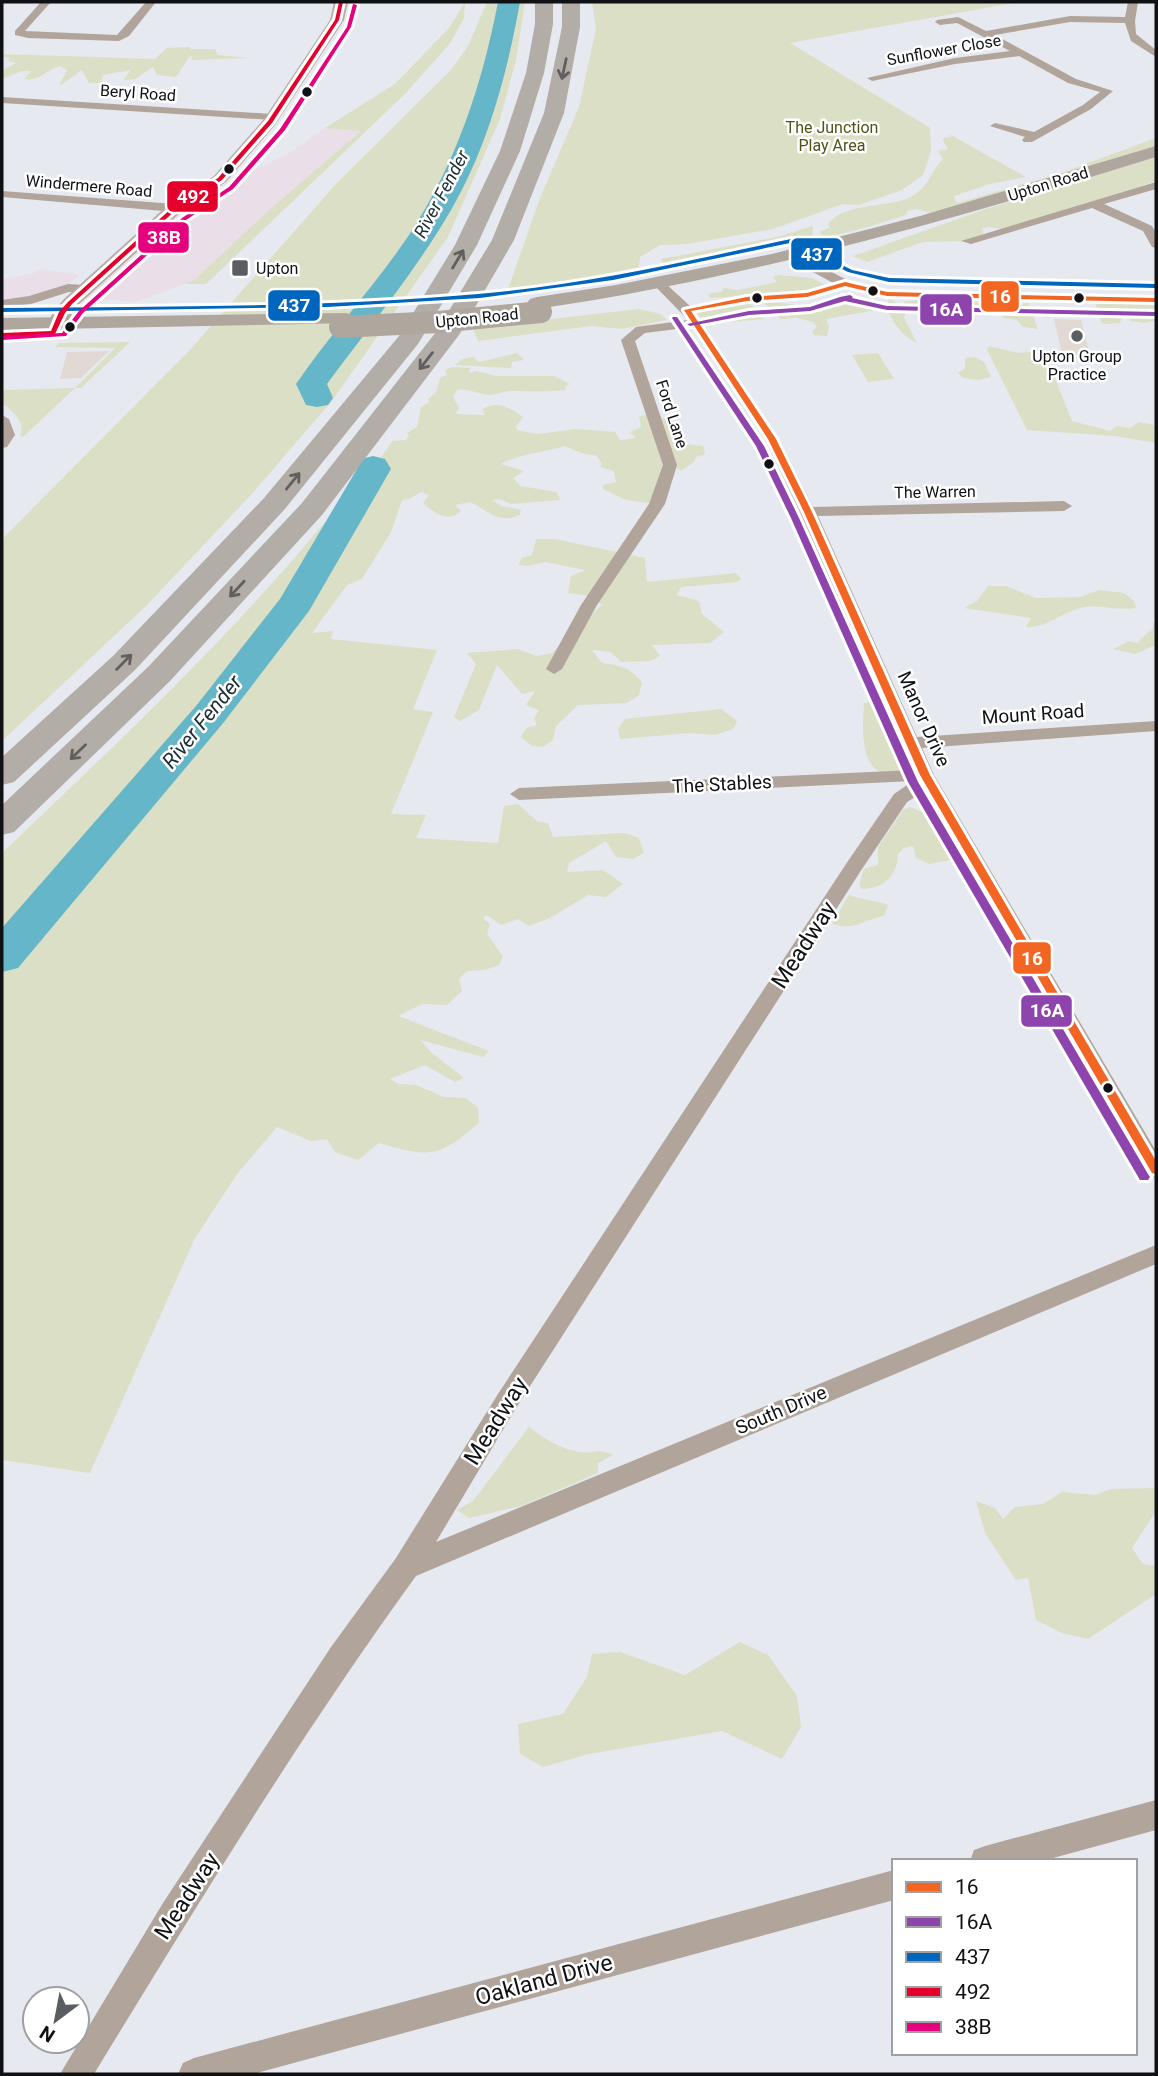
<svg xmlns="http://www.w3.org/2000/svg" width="1158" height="2076" viewBox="0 0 1158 2076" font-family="Roboto,sans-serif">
<rect width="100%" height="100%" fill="#e6e9f0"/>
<g fill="#eadfe8">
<polygon points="325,128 362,130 268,211 194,280 137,302 84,298 180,211 231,182 291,152"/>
<polygon points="40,269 80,275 66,286 18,300 2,301 2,279 34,273"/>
</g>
<g fill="#dbdfc5">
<polygon points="465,2 464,18 451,42 407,92 206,284 184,284 194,280 268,211 361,131 325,128 395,84 449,28"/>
<polygon points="487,2 525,2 516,60 500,119 448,237 331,402 249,497 146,606 2,741 2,539 189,351 335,185 451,70 468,46"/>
<polygon points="592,2 1019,2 790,43 930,128 931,151 923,175 902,190 859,205 843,204 773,229 687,244 660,245 640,257 638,274 553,291 506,295 540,198 579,107 596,29"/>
<path d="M190,47l1,2h24l3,6 32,3 -59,2 2,-3 -3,-1 -14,21 -19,-2 -4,-8 -18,12 -12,1 8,-10 -28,5 -2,8h-12l-7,-13 -23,16 8,-16 -7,-4c-14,4 -21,16 -36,13l7,-8h-9l-20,8v-8l14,-8 -8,-2 2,-3 -6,-1 -2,4v-7l153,5 12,-11z"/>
<path d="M949,134l77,43 -36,7 -36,12 3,7 101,-29 98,-36v9l-176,54 -49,12 -15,-4 -9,2 -1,4c-21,6 -66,23 -85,20l-1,-4 10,-3 -2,-3c11,-21 57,-18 78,-26 23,-9 23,-26 37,-40l-5,-8 10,-2 -5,-8 1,-3 7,-1z"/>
<polygon points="1156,157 1156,181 1052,216 1004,229 987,227 981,229 984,232 976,241 923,242 867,262 853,256 986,209"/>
<polygon points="813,226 812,240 667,272 661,259 777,237"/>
<polygon points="779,275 812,278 829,287 824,290 711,298 708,296 711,293 721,292 724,288 738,290 777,282 773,277"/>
<path d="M889,299l14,7 1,-4c15,-3 40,-3 51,8l-3,3 -28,-6 -3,2 -18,-1 3,4 -2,6 13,25c-14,-6 -25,-21 -30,-35l-61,11 3,7 -2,10 -13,-1 -2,-3 5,-5 -4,-5 -16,-4 -16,1 -17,-16c19,-1 33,3 52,4l6,6 -3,-9h63l5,3z"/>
<polygon points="994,302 1022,311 1020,306 1028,302 1038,329 1023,327 1017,320 1004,318 994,308 981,306 980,312 966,315 958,303"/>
<polygon points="746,304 753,305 751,313 764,319 705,324 697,313 700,309 717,309"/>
<polygon points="1097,304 1156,304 1156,320 1146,323 1130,321 1129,312 1123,314 1120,323 1103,324 1097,313 1099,311 1095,309"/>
<polygon points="639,309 661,314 667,320 622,329 591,326 478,341 473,328"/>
<path d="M130,342l-49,46h-6l-52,49 -3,-1c6,-13 -7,-26 -18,-32v-14l73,-2 40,-40 -60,-1 4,-4z"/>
<polygon points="989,346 1018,353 1044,351 1072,421 1110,431 1117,426 1130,428 1139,422 1154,425 1156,443 1115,436 1027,430 987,350"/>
<polygon points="517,353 524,360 512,362 511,368 455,365 462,359 473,357 479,362"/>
<polygon points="878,353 894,379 868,382 852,355"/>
<polygon points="975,357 984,362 991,377 979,380 963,378 958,373 965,368 965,358"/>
<path d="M452,367l18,1 -1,5 7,-2 20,5h58l16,8 -4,2 -1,4c-19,2 -35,1 -54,1 -8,0 -15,4 -22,4 -12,-1 -20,-7 -32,-5l-4,7 6,11 -4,6 29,1 -1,-6c16,-9 27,-1 40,8l-7,9 1,4 21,4 38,-5 39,3 5,8 16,-2 -6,-6 11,-5 -2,-10 14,-5 16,10 4,21 30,3 2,8 -9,3 -2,5 -13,9 -10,-7 -14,40 -31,-4 -23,-11v-4l13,-3 -2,-11 -14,-4 2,-3 -5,-8 -16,-3 -16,-7c-21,7 -45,7 -64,18l23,7 -11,7 7,8 37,6 3,8 -49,4 -11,-5 -8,1 9,6 20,4 -1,5c-22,10 -32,-5 -50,-13l-15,3 6,6c-13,12 -27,2 -38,-8l6,-8 -8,-3 -12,7 -7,1 -11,32 -29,47 -15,6 -35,48 21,-2 -2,8 106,11 -24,59 20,3 -42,102 35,1 -10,23 82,5 6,-37 14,-2 20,18 10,1 5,14 71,-4 15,5 5,15 -11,6 -17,-2 -10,-16 -37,22 -2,9 36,-2 20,14 -17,13 -18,-2 -36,22 -23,9 -11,-7 -17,6 -14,-10 -4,3 7,6 -3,10 16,23 -4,8 -14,5 -18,1 -8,8 3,12 -15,14 -25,-1 -24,12 91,35 -6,6 -63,-17 12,13 32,25 -9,4 -30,-17 -35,14 9,5 17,1 28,12 22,1 12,10 1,15c-41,35 -49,35 -100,20l-21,17 -23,-8 -8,-13 -16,2 -34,-14 -40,47 -43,66 -104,233 -88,-13v-607c108,-103 216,-204 312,-318 27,-32 56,-59 78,-94l14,-1 3,-4 -2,-3 10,-6 4,-20 8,-5 -1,-3 8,-7 4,-14 7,-3 -2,-5z"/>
<path d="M536,539h19l90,19 2,24 89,-9 5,6 -4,3 -56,5 -4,8 22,6 3,13 22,18 -14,11 -58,2 8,11 -10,5 -29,1 -10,-10 -19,-2 10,13c17,2 29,5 40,19l-3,13 -12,8 -49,2 -22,21 -3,14 -10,7 -11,-1 -11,-9 5,-9 11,-3 -3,-6 5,-9 -13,-5 9,-14 -13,3 -25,-29 -18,45 -19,11 -6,-4 22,-53 -9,-11 51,-4 18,7 16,-3 50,-48 -13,-9 -21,-3 3,-17 15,-6 -41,-8 -17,4 -10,-1 4,-7 10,-3z"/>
<path d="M988,586h18l30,12 44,-1 19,-7 25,3 10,8 2,7c-18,3 -34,-3 -51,-1 -22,4 -37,21 -59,20l5,-9 -67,-10 13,-7z"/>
<polygon points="1156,620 1156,645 1135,654 1113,649 1129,641 1137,643 1153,628 1153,623"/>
<path d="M874,701l14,21 14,51c-4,0 -12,2 -17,1 -27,-8 -22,-50 -21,-71z"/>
<polygon points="721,709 737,721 733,729 715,735 689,733 620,739 618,729 625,719"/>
<path d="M910,807l24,10 9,23 7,2 6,17 -27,5 -13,-6 -3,-12 -9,2 -6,6c0,21 -15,35 -36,35l-3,-4 5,-16 14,-4v-18l25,-37z"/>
<path d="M849,895c14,5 25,5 39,10l-4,11c-22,4 -27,15 -52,8z"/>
<path d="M529,1427c16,12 31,22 51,25 14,3 17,-5 33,3l-15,8v10l-77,33 -52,12 -12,-8 16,-9z"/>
<polygon points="1156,1488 1156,1511 1132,1548 1143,1564 1156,1566 1156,1594 1088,1639 1062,1633 1036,1620 1028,1578 1016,1580 985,1533 976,1501 995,1508 1003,1519 1015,1507 1043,1504 1062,1492 1095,1495 1111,1489"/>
<polygon points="740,1642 768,1655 797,1696 801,1727 782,1759 722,1731 589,1754 543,1767 520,1754 518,1724 563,1714 587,1677 592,1654 620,1652 685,1675"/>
</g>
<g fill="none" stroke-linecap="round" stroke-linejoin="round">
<g fill="#65b6c8" fill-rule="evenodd">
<path d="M498,2h22c-13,72 -32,144 -69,208 -36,62 -82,117 -124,174l6,14 -5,7 -11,2 -11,-2 -10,-21c35,-51 78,-97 113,-149 47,-71 73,-150 89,-233z"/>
<polygon points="373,456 385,459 391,469 309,611 224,722 18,968 2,972 2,928 196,706 280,599 357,469 357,466 361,459"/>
</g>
</g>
<g fill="#e2d8d4">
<polygon points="1054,319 1081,320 1090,355 1062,354"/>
<polygon points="109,351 81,378 60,379 67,352"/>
</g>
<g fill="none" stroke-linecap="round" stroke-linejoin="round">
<g fill="#b1a49a" fill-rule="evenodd">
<polygon points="41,2 51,2 25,31 117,35 146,2 156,2 129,36 119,41 28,38 15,35 15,31"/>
<polygon points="1128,2 1138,2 1135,21 1136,34 1156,50 1156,57 1131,41 1125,23 1070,22 995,35 1076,79 1113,91 1091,109 1032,142 1024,142 1022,140 1025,137 990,126 995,123 1034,132 1083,105 1100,92 1068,83 1019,56 955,64 872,81 867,78 955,58 1010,51 957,23 940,25 935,22 937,20 958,17 986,31 1070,16 1125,17"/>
<polygon points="2,97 273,114 278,117 273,120 2,103"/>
<polygon points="1156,182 1156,189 1104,204 1152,226 1156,233 1156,248 1152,247 1143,231 1092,208 971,244 961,241"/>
<polygon points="2,191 175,204 181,208 175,212 2,197"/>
<path d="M791,251l58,30 38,9 269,6v8l-269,-6 -41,-10 -39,11 -60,4 -52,9 84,127 34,68 251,-6 8,5 -8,5 -246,5 99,221 239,-16v10l-234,17 12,27 222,376v27l-8,-2 -223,-385 -18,11 -47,70 -344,536 -80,134 720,-297v19l-740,312c-116,160 -219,329 -322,498h-34l103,-171 168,-256 65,-89 102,-164 348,-530 48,-70 19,-13 -394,19 -9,-6 9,-6 395,-18 -114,-258 -35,-73 -72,-112 -48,6 -10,8 42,124 -12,39 -68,101 -35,64 -8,5 -8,-5 35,-64 68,-101 14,-39 -42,-125 15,-13 52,-7 -34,-35 2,-3h8l26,24 57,-11 60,-4 28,-7 -48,-26 -2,-3z"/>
<polygon points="68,284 85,285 91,289 85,293 69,292 31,304 2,308 2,300 29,296"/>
<polygon points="2,415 9,419 15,435 7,447 2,448"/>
<polygon points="1156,1800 1156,1830 1042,1861 970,1861 974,1850 985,1846"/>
<polygon points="894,1870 894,1900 253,2074 178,2074 183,2063 194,2058"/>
</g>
<polygon fill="#b7ada5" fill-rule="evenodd" points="334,2 348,2 344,20 275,125 226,182 181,212 76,307 60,337 46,337 44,333 53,312 64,299 169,204 214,176 264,119 330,20"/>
<g fill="#afa69e" fill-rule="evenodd">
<path d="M1156,146v11c-204,63 -407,121 -619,152l-7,-2 -3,-4 3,-4 7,-2 79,-12 156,-31 148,-38z"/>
<polygon points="346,313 353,315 356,319 353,323 2,330 2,318"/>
</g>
<g fill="#b3ada7" fill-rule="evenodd">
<polygon points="535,2 553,2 553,24 544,73 520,151 477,245 418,344 284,510 135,670 14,782 2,785 2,757 113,656 264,498 399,336 455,245 500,151 526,73 535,24"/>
<polygon points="562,2 580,2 580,27 564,113 514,240 459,335 322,515 170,681 14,832 2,835 2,805 148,667 302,503 436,332 492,240 544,113 562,27"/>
</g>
<polyline stroke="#afa69e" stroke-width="22" points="340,327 438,322 541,312"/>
<g stroke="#fff" stroke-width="6">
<polygon id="bus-1" points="845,282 887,292 1156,298 1156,302 887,296 845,286 807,297 747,301 691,311 776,439 812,512 930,775 1156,1161 1156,1174 1152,1173 920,775 804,512 768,439 684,310 747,297 807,293"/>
</g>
<g stroke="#fff" stroke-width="6">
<g id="bus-2">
<polygon points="850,295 853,297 852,298 887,306 1156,312 1156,316 887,310 845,301 810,311 749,315 690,326 687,324 749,311 810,307 840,297"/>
<polygon points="673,317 677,317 764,446 799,518 918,782 1148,1174 1150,1177 1148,1180 1140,1180 908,782 791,518 756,446 672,318"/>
</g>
</g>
<g stroke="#fff" stroke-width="6">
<path id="bus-3" d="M791,239l61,31 37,8 267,6v4l-267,-6 -41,-10 -58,-29 -177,37 -133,18 -153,9 -325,5v-4c159,-2 318,0 476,-14 106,-9 210,-33 313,-55z"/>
</g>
<g stroke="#fff" stroke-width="6">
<polygon id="bus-4" points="339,2 343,2 339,20 272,123 222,180 177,209 72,304 65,313 55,334 2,337 2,333 51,331 59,312 68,302 173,207 218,178 268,121 335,20"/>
</g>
<g stroke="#fff" stroke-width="6">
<polygon id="bus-5" points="353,4 357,5 351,27 285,130 233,189 186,220 83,313 66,336 2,340 2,336 62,333 79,311 182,218 229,187 280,129 347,27"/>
</g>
<use href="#bus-1" fill="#f26522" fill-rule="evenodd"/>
<use href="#bus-2" fill="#8e44ad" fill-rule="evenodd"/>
<use href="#bus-3" fill="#0065bd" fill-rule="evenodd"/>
<use href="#bus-4" fill="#e4002b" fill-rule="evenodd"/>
<use href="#bus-5" fill="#e5007d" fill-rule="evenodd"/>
</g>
<defs><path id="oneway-shaft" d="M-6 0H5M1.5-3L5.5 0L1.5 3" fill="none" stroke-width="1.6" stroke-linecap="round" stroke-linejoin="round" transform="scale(1.75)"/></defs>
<g stroke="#615f5e">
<use href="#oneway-shaft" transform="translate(564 69) rotate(102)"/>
<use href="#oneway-shaft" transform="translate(458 259) rotate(-59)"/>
<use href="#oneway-shaft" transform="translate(426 361) rotate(128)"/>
<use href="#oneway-shaft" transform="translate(293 481) rotate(-51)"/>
<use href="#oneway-shaft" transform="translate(237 589) rotate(133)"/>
<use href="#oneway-shaft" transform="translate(124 662) rotate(-45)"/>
<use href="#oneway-shaft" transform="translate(78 752) rotate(136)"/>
</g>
<g fill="#0f1114" stroke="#fff" stroke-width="2.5">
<circle cx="307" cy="92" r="6"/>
<circle cx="229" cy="169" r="6"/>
<circle cx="873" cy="291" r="6"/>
<circle cx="757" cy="298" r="6"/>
<circle cx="1079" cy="298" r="6"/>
<circle cx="70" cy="327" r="6"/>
<circle cx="769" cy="464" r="6"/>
<circle cx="1108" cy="1088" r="6"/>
</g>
<g fill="#5a5d61" stroke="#fff" stroke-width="2.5">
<rect x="231" y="259" width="18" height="18" rx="3.5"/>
<circle cx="1077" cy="336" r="7"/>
</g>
<g text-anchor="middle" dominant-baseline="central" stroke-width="5" stroke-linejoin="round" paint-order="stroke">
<g font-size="16" fill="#0f1114" stroke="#fff">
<text transform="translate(944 50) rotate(-10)">Sunflower Close</text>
<text transform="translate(138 93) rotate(4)">Beryl Road</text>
<text transform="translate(1048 184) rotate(-17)">Upton Road</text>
<text transform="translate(89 186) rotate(5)">Windermere Road</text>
<text transform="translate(477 318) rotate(-6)">Upton Road</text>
<text transform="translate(672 414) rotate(72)">Ford Lane</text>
<text transform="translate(935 492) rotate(-1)">The Warren</text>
</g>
<g font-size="16" fill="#505217" stroke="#fff">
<text x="832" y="127">The Junction<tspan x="832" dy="18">Play Area</tspan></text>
</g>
<g font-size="16" fill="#0f1114" stroke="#fff" text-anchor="start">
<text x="256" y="268">Upton</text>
<text x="1077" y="356" text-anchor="middle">Upton Group<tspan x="1077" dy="18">Practice</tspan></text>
</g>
<g font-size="18" font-style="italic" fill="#1b2e33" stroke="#fff">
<text transform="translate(441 194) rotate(-62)">River Fender</text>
</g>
<g font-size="19" fill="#0f1114" stroke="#fff">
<text transform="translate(1033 714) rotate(-4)">Mount Road</text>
<text transform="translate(924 719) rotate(66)">Manor Drive</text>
<text transform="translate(722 784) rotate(-3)">The Stables</text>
<text transform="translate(781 1410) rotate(-23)">South Drive</text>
</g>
<g font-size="21" font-style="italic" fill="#1b2e33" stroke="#fff">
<text transform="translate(202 722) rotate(-51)">River Fender</text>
</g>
<g font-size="23" fill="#0f1114" stroke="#fff">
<text transform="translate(804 945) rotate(-57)">Meadway</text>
<text transform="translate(496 1421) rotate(-58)">Meadway</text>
<text transform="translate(187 1896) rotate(-57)">Meadway</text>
<text transform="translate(544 1980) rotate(-15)">Oakland Drive</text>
</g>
</g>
<g stroke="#fff" stroke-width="2.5">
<rect x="166" y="180" width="53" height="33" rx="7" fill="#e4002b"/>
<rect x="137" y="221" width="53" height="33" rx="7" fill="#e5007d"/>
<rect x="790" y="237" width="53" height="34" rx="7" fill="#0065bd"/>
<rect x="980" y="280" width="40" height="33" rx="7" fill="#f26522"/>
<rect x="267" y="289" width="54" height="33" rx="7" fill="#0065bd"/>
<rect x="919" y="293" width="54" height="33" rx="7" fill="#8e44ad"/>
<rect x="1012" y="941" width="40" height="34" rx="7" fill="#f26522"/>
<rect x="1020" y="994" width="53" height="34" rx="7" fill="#8e44ad"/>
</g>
<g font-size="19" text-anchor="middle" font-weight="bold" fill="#fff">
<text x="193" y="203">492</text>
<text x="164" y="244">38B</text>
<text x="817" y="261">437</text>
<text x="1000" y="303">16</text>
<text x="294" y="312">437</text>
<text x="946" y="316">16A</text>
<text x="1032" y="965">16</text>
<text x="1047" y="1017">16A</text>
</g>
<rect width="1158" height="2076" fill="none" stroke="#0f1114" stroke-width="7"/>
<rect x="892" y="1859" width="245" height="196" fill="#ffffff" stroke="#9fa0a1" stroke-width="2"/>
<rect x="906" y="1882" width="35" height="10" fill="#f26522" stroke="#9fa0a1" stroke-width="2"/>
<text x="955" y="1894" font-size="21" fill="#0f1114">16</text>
<rect x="906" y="1917" width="35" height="10" fill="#8e44ad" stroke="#9fa0a1" stroke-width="2"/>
<text x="955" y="1929" font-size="21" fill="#0f1114">16A</text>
<rect x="906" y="1952" width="35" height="10" fill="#0065bd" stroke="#9fa0a1" stroke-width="2"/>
<text x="955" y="1964" font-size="21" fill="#0f1114">437</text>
<rect x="906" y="1987" width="35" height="10" fill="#e4002b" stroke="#9fa0a1" stroke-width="2"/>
<text x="955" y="1999" font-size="21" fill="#0f1114">492</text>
<rect x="906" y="2022" width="35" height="10" fill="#e5007d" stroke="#9fa0a1" stroke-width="2"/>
<text x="955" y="2034" font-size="21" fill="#0f1114">38B</text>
<g transform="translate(56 2020) rotate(212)"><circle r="33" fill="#ffffff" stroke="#9fa0a1" stroke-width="2"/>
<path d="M0-5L12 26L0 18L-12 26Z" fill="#5a5d61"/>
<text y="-10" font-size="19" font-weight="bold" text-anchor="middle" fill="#0f1114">N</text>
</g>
</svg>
